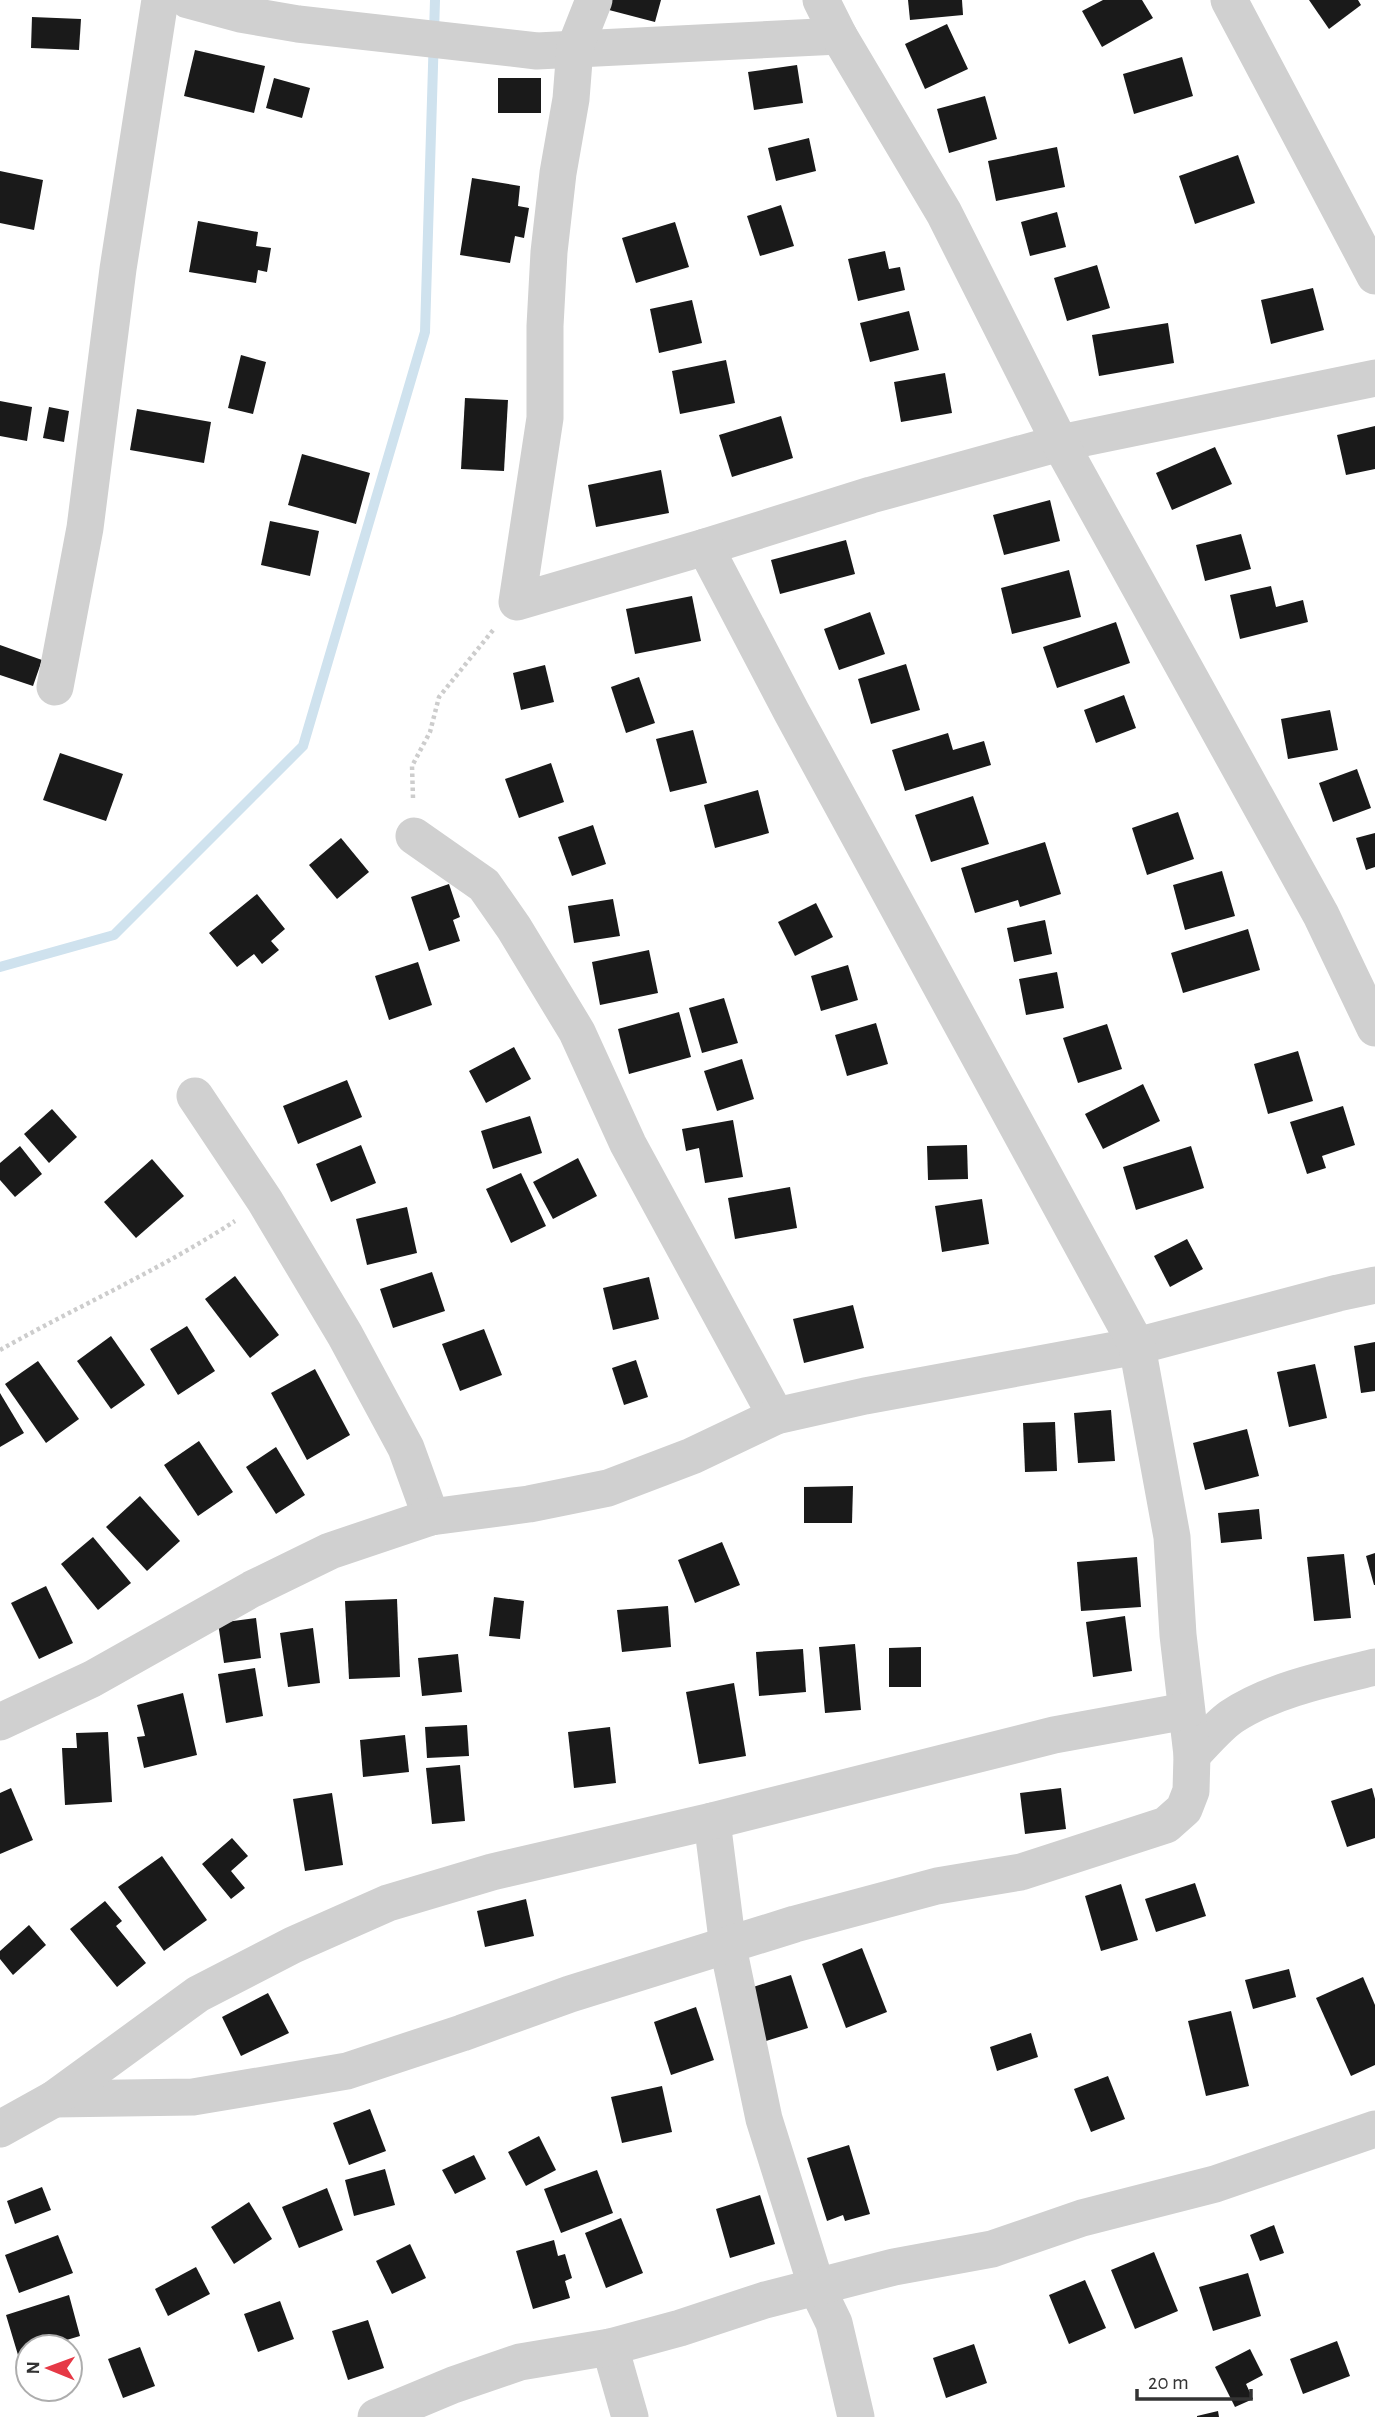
<svg xmlns="http://www.w3.org/2000/svg" width="1375" height="2417" viewBox="0 0 1375 2417" font-family="'Alegreya Sans',sans-serif">
<rect width="100%" height="100%" fill="#fff"/>
<g fill="none" stroke-linecap="round" stroke-linejoin="round">
<polyline stroke="#cfe2ee" stroke-width="10" points="0,967 114,935 303,746 425,332 435,0"/>
</g>
<g fill="#1a1a1a">
<polygon points="612,0 661,0 655,22 609,10"/>
<polygon points="908,0 962,0 963,15 910,20"/>
<polygon points="1103,0 1142,0 1153,18 1102,47 1082,11"/>
<polygon points="1309,0 1358,0 1361,5 1329,29"/>
<polygon points="32,17 81,19 79,50 31,48"/>
<polygon points="947,24 968,69 925,89 905,44"/>
<polygon points="195,50 265,66 254,113 184,96"/>
<polygon points="1182,57 1193,96 1134,114 1123,74"/>
<polygon points="797,65 803,103 754,110 748,72"/>
<polygon points="274,78 310,88 302,118 266,108"/>
<rect x="498" y="78" width="43" height="35"/>
<polygon points="985,96 997,139 949,153 937,109"/>
<polygon points="809,138 816,171 776,181 768,148"/>
<polygon points="1057,147 1065,187 996,201 988,161"/>
<polygon points="1238,155 1255,203 1195,224 1179,176"/>
<polygon points="0,171 43,180 34,230 0,223"/>
<polygon points="472,178 520,186 518,206 529,208 524,238 515,236 510,263 460,255"/>
<polygon points="781,205 794,246 760,256 747,216"/>
<polygon points="1057,212 1066,247 1030,256 1021,222"/>
<polygon points="198,221 258,232 256,246 271,248 267,272 258,270 256,283 189,272"/>
<polygon points="675,222 689,267 636,283 622,238"/>
<polygon points="885,251 889,269 900,267 905,290 858,301 848,259"/>
<polygon points="1097,265 1110,308 1067,321 1054,278"/>
<polygon points="1313,288 1324,330 1271,344 1261,300"/>
<polygon points="692,300 702,343 659,353 650,309"/>
<polygon points="909,311 919,350 870,362 860,323"/>
<polygon points="1168,323 1174,363 1099,376 1092,335"/>
<polygon points="241,355 266,362 253,414 228,408"/>
<polygon points="726,360 735,403 680,414 672,371"/>
<polygon points="945,373 952,413 901,422 894,382"/>
<polygon points="465,398 508,400 504,471 461,469"/>
<polygon points="0,401 32,407 27,441 0,436"/>
<polygon points="49,407 69,411 64,442 43,438"/>
<polygon points="137,409 211,422 204,463 130,450"/>
<polygon points="781,416 793,458 732,477 719,435"/>
<polygon points="1375,426 1375,469 1346,475 1337,435"/>
<polygon points="1215,447 1232,484 1172,510 1156,473"/>
<polygon points="302,454 370,473 356,524 288,505"/>
<polygon points="661,470 669,513 596,527 588,485"/>
<polygon points="1050,500 1060,541 1004,555 993,515"/>
<polygon points="270,521 319,531 310,576 261,565"/>
<polygon points="1241,534 1251,569 1205,581 1196,545"/>
<polygon points="846,540 855,574 780,594 771,560"/>
<polygon points="1069,570 1081,617 1012,634 1001,588"/>
<polygon points="1271,586 1276,607 1303,600 1308,622 1240,639 1230,595"/>
<polygon points="692,596 701,641 635,654 626,609"/>
<polygon points="870,612 885,654 839,670 824,629"/>
<polygon points="1116,622 1130,663 1057,688 1043,647"/>
<polygon points="0,645 42,660 33,686 0,675"/>
<polygon points="906,664 920,710 871,724 858,679"/>
<polygon points="545,665 554,702 521,710 513,673"/>
<polygon points="639,677 655,723 626,733 611,687"/>
<polygon points="1124,695 1136,728 1096,743 1084,710"/>
<polygon points="1330,710 1338,750 1288,759 1281,719"/>
<polygon points="693,730 707,783 670,792 656,739"/>
<polygon points="948,733 953,750 984,741 991,765 905,791 892,750"/>
<polygon points="60,753 123,774 106,821 43,800"/>
<polygon points="551,763 564,802 519,818 505,779"/>
<polygon points="1357,769 1371,808 1333,822 1319,783"/>
<polygon points="758,790 769,833 715,848 704,805"/>
<polygon points="973,796 989,844 931,862 915,815"/>
<polygon points="1178,812 1194,859 1147,875 1132,828"/>
<polygon points="593,825 606,864 572,876 558,837"/>
<polygon points="1375,833 1375,867 1366,870 1356,838"/>
<polygon points="341,838 369,872 337,899 309,865"/>
<polygon points="1045,842 1061,894 1020,907 1018,900 975,913 961,868"/>
<polygon points="1222,871 1235,916 1185,930 1173,885"/>
<polygon points="449,884 460,917 453,920 460,941 429,951 411,897"/>
<polygon points="257,894 285,929 271,941 279,950 262,964 254,954 237,967 209,933"/>
<polygon points="613,899 620,936 574,943 568,906"/>
<polygon points="816,903 833,937 795,956 778,922"/>
<polygon points="1045,920 1052,954 1014,962 1007,928"/>
<polygon points="1248,929 1260,970 1183,993 1171,953"/>
<polygon points="649,950 658,993 600,1005 592,962"/>
<polygon points="418,962 432,1005 389,1020 375,976"/>
<polygon points="848,965 858,1000 821,1011 811,976"/>
<polygon points="1057,972 1064,1008 1026,1015 1019,979"/>
<polygon points="724,998 738,1043 702,1053 689,1008"/>
<polygon points="679,1012 691,1057 629,1074 618,1029"/>
<polygon points="876,1023 888,1064 847,1076 835,1035"/>
<polygon points="1107,1024 1122,1069 1078,1083 1063,1038"/>
<polygon points="514,1047 531,1079 486,1103 469,1071"/>
<polygon points="1298,1051 1313,1101 1268,1114 1254,1064"/>
<polygon points="742,1059 754,1099 717,1111 704,1071"/>
<polygon points="347,1080 362,1117 298,1144 283,1106"/>
<polygon points="1143,1084 1160,1121 1103,1149 1085,1114"/>
<polygon points="1343,1106 1355,1145 1322,1156 1326,1168 1307,1174 1290,1122"/>
<polygon points="52,1109 77,1137 49,1163 24,1134"/>
<polygon points="530,1116 542,1153 493,1169 481,1131"/>
<polygon points="733,1120 743,1177 705,1183 699,1148 686,1151 682,1129"/>
<polygon points="361,1145 376,1183 331,1202 316,1164"/>
<polygon points="967,1145 968,1179 928,1180 927,1146"/>
<polygon points="20,1146 42,1174 15,1197 0,1180 0,1163"/>
<polygon points="1191,1146 1204,1188 1136,1210 1123,1167"/>
<polygon points="578,1158 597,1196 553,1219 533,1182"/>
<polygon points="152,1159 184,1196 136,1238 104,1202"/>
<polygon points="521,1173 546,1226 511,1243 486,1189"/>
<polygon points="790,1187 797,1228 735,1239 728,1198"/>
<polygon points="982,1199 989,1244 942,1252 935,1206"/>
<polygon points="407,1207 417,1253 367,1265 356,1219"/>
<polygon points="1187,1239 1203,1269 1170,1287 1154,1256"/>
<polygon points="432,1272 445,1311 393,1328 380,1289"/>
<polygon points="235,1276 279,1335 250,1358 205,1299"/>
<polygon points="649,1277 659,1319 613,1330 603,1288"/>
<polygon points="853,1305 864,1348 804,1363 793,1319"/>
<polygon points="187,1326 215,1371 178,1395 150,1349"/>
<polygon points="484,1329 502,1375 460,1391 442,1344"/>
<polygon points="111,1336 145,1385 111,1409 77,1361"/>
<polygon points="1375,1342 1375,1391 1361,1393 1354,1346"/>
<polygon points="636,1360 648,1397 624,1405 612,1368"/>
<polygon points="38,1361 79,1419 46,1443 5,1384"/>
<polygon points="1315,1364 1327,1418 1289,1427 1277,1372"/>
<polygon points="315,1369 350,1435 307,1460 271,1393"/>
<polygon points="0,1393 24,1433 0,1447"/>
<polygon points="1111,1410 1115,1461 1078,1463 1074,1413"/>
<polygon points="1055,1422 1057,1471 1025,1472 1023,1423"/>
<polygon points="1247,1429 1259,1476 1205,1490 1193,1443"/>
<polygon points="199,1441 233,1492 198,1516 164,1465"/>
<polygon points="276,1447 305,1495 276,1514 246,1467"/>
<polygon points="853,1486 852,1523 804,1523 804,1487"/>
<polygon points="140,1496 180,1541 147,1571 106,1527"/>
<polygon points="1259,1509 1262,1539 1221,1543 1218,1513"/>
<polygon points="93,1537 131,1583 98,1610 61,1564"/>
<polygon points="722,1542 740,1585 695,1603 678,1560"/>
<polygon points="1375,1553 1375,1585 1374,1585 1366,1556"/>
<polygon points="1344,1554 1351,1618 1314,1621 1307,1557"/>
<polygon points="1137,1557 1141,1607 1081,1611 1077,1562"/>
<polygon points="46,1586 73,1643 39,1659 11,1603"/>
<polygon points="494,1597 524,1601 520,1639 489,1636"/>
<polygon points="397,1599 400,1677 349,1679 345,1601"/>
<polygon points="668,1606 671,1647 622,1652 617,1610"/>
<polygon points="1125,1616 1132,1671 1093,1677 1086,1622"/>
<polygon points="256,1618 261,1658 224,1663 218,1623"/>
<polygon points="313,1628 320,1683 288,1687 280,1633"/>
<polygon points="855,1644 861,1710 825,1713 819,1647"/>
<polygon points="921,1647 921,1687 889,1687 889,1648"/>
<polygon points="803,1649 806,1692 759,1696 756,1652"/>
<polygon points="458,1654 462,1692 422,1696 418,1658"/>
<polygon points="255,1668 263,1716 226,1723 218,1674"/>
<polygon points="734,1683 746,1756 699,1764 686,1692"/>
<polygon points="183,1693 197,1755 144,1768 137,1737 145,1736 137,1705"/>
<polygon points="467,1725 469,1756 427,1758 425,1727"/>
<polygon points="610,1727 616,1783 574,1788 568,1732"/>
<polygon points="108,1732 112,1802 65,1805 62,1748 77,1748 76,1733"/>
<polygon points="405,1735 409,1772 363,1777 360,1740"/>
<polygon points="460,1765 465,1821 432,1824 426,1768"/>
<polygon points="11,1788 33,1840 0,1854 0,1793"/>
<polygon points="1061,1788 1066,1829 1025,1834 1020,1793"/>
<polygon points="1372,1788 1375,1799 1375,1838 1347,1847 1331,1801"/>
<polygon points="332,1793 343,1865 305,1871 293,1799"/>
<polygon points="232,1838 248,1856 231,1871 245,1888 231,1899 202,1864"/>
<polygon points="162,1856 207,1920 164,1951 118,1887"/>
<polygon points="1195,1883 1206,1916 1156,1932 1145,1899"/>
<polygon points="1121,1884 1138,1940 1101,1951 1085,1896"/>
<polygon points="526,1899 534,1936 485,1947 477,1911"/>
<polygon points="105,1901 122,1921 116,1926 146,1963 117,1987 70,1929"/>
<polygon points="29,1925 46,1945 13,1975 0,1959 0,1951"/>
<polygon points="862,1948 887,2012 846,2028 822,1964"/>
<polygon points="1289,1969 1296,1997 1253,2009 1245,1980"/>
<polygon points="791,1975 808,2028 766,2041 750,1988"/>
<polygon points="1363,1977 1375,2005 1375,2065 1351,2076 1316,1998"/>
<polygon points="268,1993 289,2033 241,2056 222,2017"/>
<polygon points="696,2007 714,2060 671,2075 654,2022"/>
<polygon points="1231,2011 1249,2086 1206,2096 1188,2021"/>
<polygon points="1031,2033 1038,2057 997,2071 990,2047"/>
<polygon points="1108,2076 1125,2119 1091,2132 1074,2089"/>
<polygon points="662,2086 672,2132 622,2143 611,2097"/>
<polygon points="370,2109 386,2151 349,2165 333,2123"/>
<polygon points="539,2136 556,2170 526,2186 508,2152"/>
<polygon points="849,2145 870,2214 845,2221 843,2215 827,2221 807,2158"/>
<polygon points="474,2155 486,2179 455,2194 442,2170"/>
<polygon points="385,2169 395,2205 354,2216 345,2180"/>
<polygon points="597,2170 613,2213 561,2233 544,2189"/>
<polygon points="42,2187 51,2210 15,2224 7,2201"/>
<polygon points="327,2188 343,2230 299,2248 282,2207"/>
<polygon points="760,2195 775,2244 730,2258 716,2209"/>
<polygon points="249,2202 272,2239 234,2264 211,2227"/>
<polygon points="621,2218 643,2273 606,2288 585,2233"/>
<polygon points="1274,2225 1284,2253 1260,2261 1250,2235"/>
<polygon points="58,2235 73,2273 19,2293 5,2255"/>
<polygon points="554,2240 558,2256 565,2254 572,2278 565,2281 570,2298 533,2309 516,2251"/>
<polygon points="410,2244 426,2278 392,2294 376,2261"/>
<polygon points="1154,2252 1178,2311 1135,2329 1111,2270"/>
<polygon points="196,2267 210,2294 168,2316 155,2289"/>
<polygon points="1248,2273 1261,2316 1213,2331 1199,2287"/>
<polygon points="1085,2280 1106,2328 1069,2344 1049,2295"/>
<polygon points="69,2295 80,2336 43,2347 28,2347 28,2352 18,2355 6,2315"/>
<polygon points="280,2301 294,2339 258,2352 244,2314"/>
<polygon points="368,2320 384,2368 348,2380 332,2331"/>
<polygon points="1337,2341 1350,2376 1303,2394 1290,2359"/>
<polygon points="974,2344 987,2383 946,2398 933,2358"/>
<polygon points="140,2347 155,2386 123,2398 108,2359"/>
<polygon points="1250,2349 1263,2375 1246,2384 1253,2399 1235,2407 1215,2367"/>
<polygon points="1218,2411 1219,2417 1197,2417 1197,2416"/>
</g>
<g fill="none" stroke-linecap="round" stroke-linejoin="round">
<g stroke="#cdcdcd" stroke-width="4.5" stroke-dasharray="3.5 3.5" stroke-linecap="butt">
<polyline points="413,798 412,766 430,732 439,697 494,629"/>
<path d="M0,1350c78,-44 160,-80 235,-129"/>
</g>
<g stroke="#d0d0d0" stroke-width="37">
<polyline points="188,0 240,14 298,24 537,51 839,36"/>
<polyline points="594,0 575,48 571,99 558,173 549,252 545,326 545,418 517,602 705,547 871,495 1060,443 1375,378"/>
<polyline points="821,0 839,36 944,213 1060,443 1321,915 1375,1028"/>
<polyline points="1229,0 1375,276"/>
<polyline points="55,687 85,528 118,269 160,0"/>
<polyline points="414,836 484,885 514,928 577,1032 628,1144 776,1416"/>
<polyline points="195,1096 265,1201 345,1335 406,1448 431,1517"/>
<polyline points="0,1722 92,1679 252,1589 330,1551 431,1517 529,1504 608,1488 692,1456 776,1416 865,1396 1137,1346 1338,1293 1375,1285"/>
<path d="M1192,1755c12,-12 25,-28 39,-38 40,-27 98,-39 144,-50"/>
<polyline points="712,1821 728,1947 764,2119 817,2288 834,2323 856,2417"/>
<polyline points="54,2099 193,2097 347,2071 462,2033 570,1994 795,1924 937,1886 1021,1872 1166,1825 1184,1809 1191,1791 1192,1755 1178,1635 1172,1537 1137,1346 791,711 705,547"/>
<polyline points="0,2129 54,2099 198,1994 293,1945 388,1903 492,1872 712,1821 1054,1735 1186,1711"/>
<polyline points="610,2347 630,2417"/>
<polyline points="376,2417 453,2385 520,2362 610,2347 680,2328 765,2300 894,2267 992,2249 1082,2218 1215,2184 1375,2129"/>
</g>
</g>
<g transform="translate(49 2368) rotate(271)"><circle r="33" fill="#ffffff" stroke="#adadad" stroke-width="2"/>
<path d="M0-5L12 26L0 18L-12 26Z" fill="#e63946"/>
<text y="-10" font-size="19" font-weight="bold" text-anchor="middle" fill="#333333">N</text>
</g>
<path d="M1137 2389v10h114v-10" fill="none" stroke="#333333" stroke-width="3.5"/>
<text x="1148" y="2389" font-size="21" fill="#333333" stroke="#ffffff" stroke-width="5" paint-order="stroke">20 m</text>
</svg>
